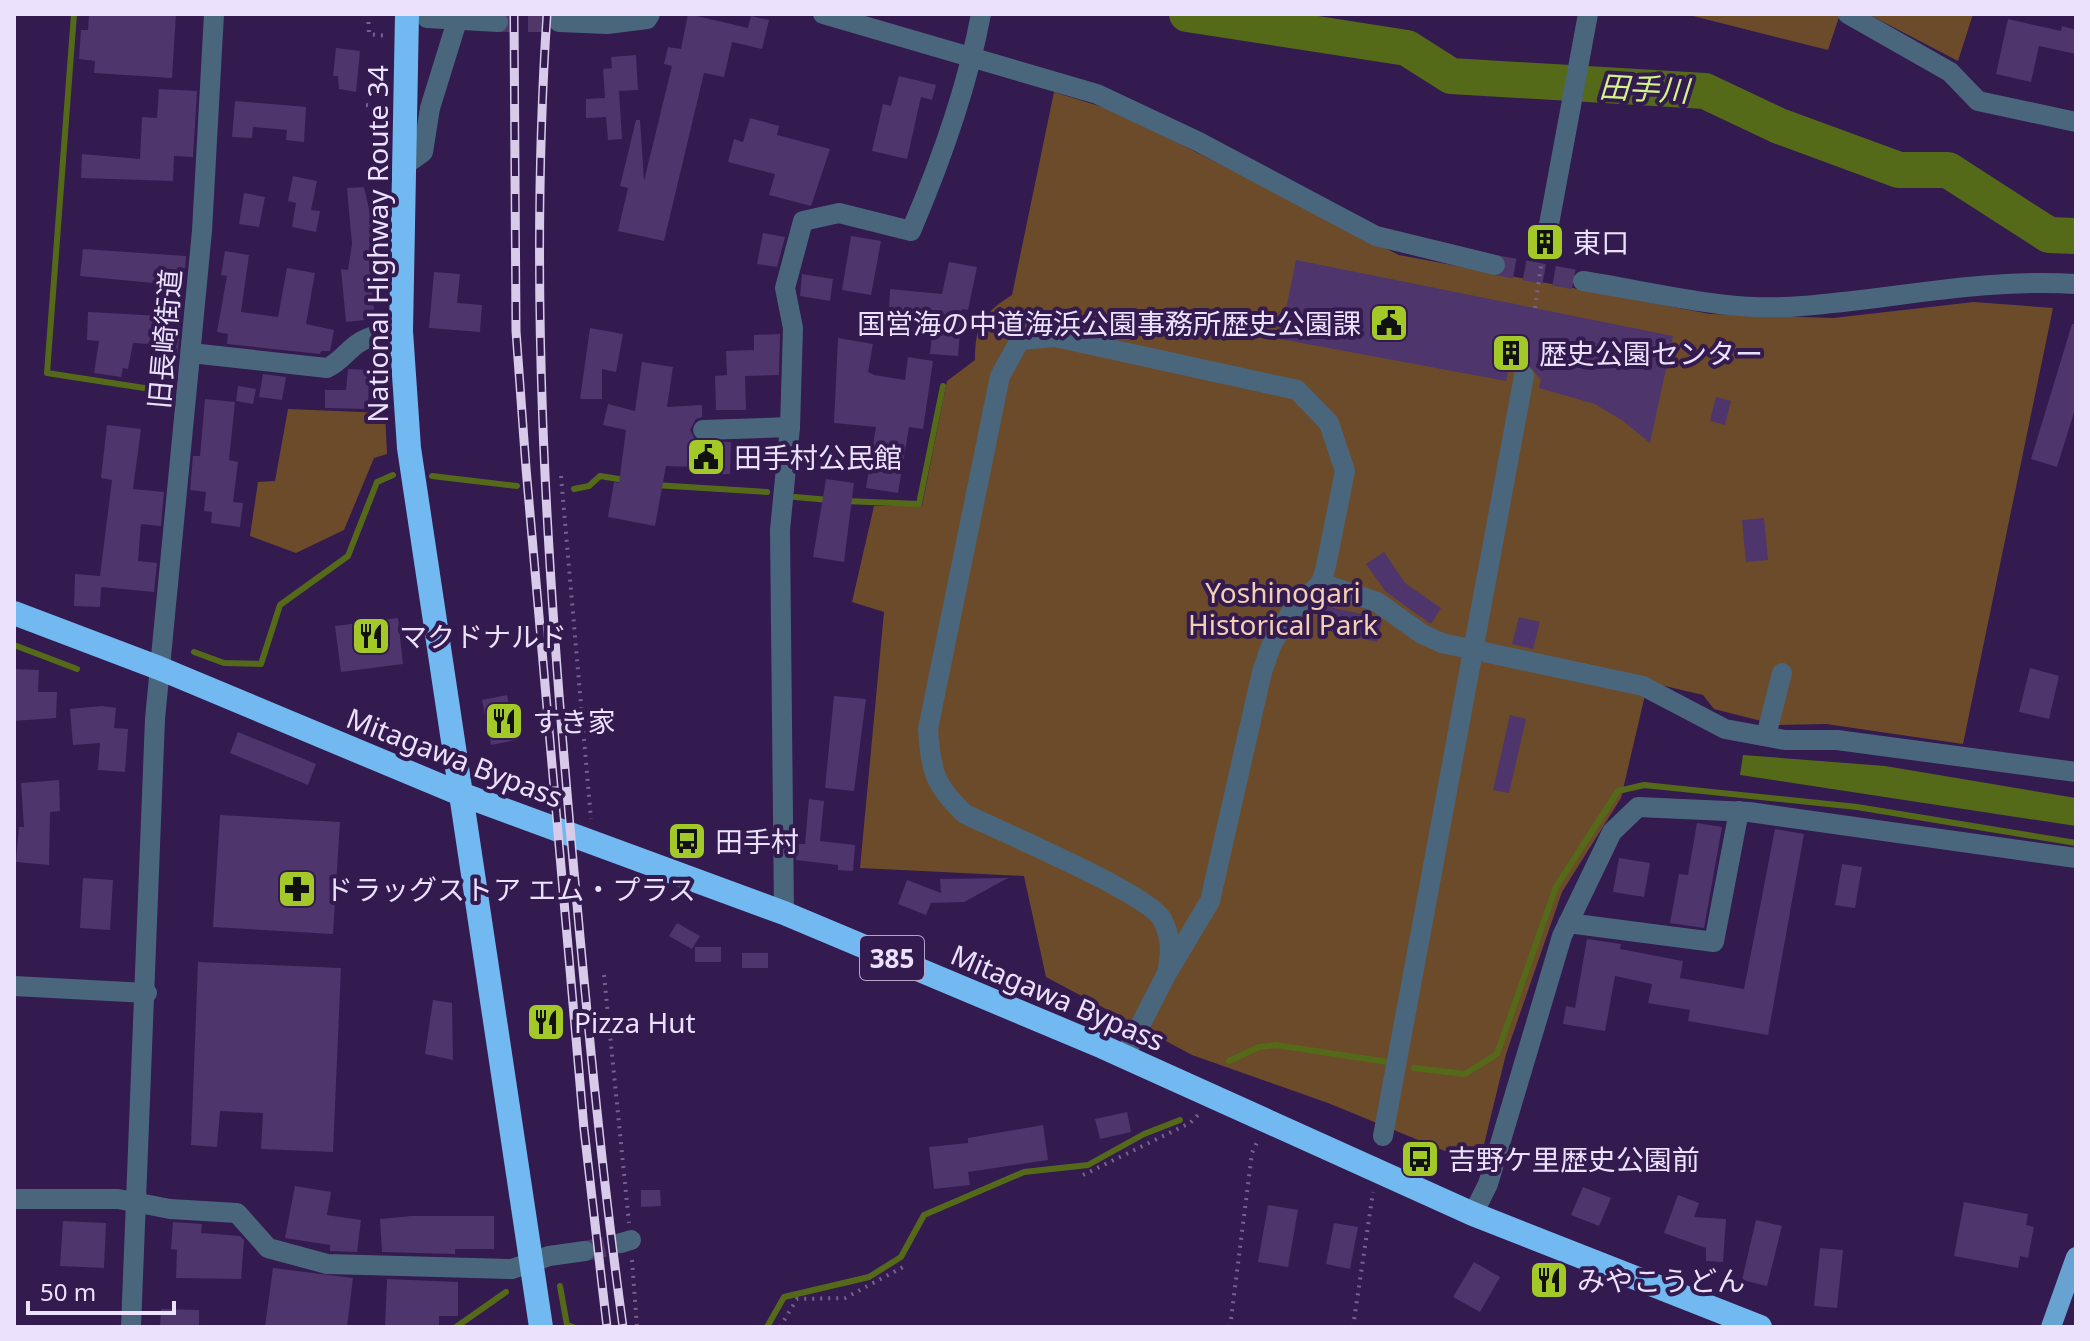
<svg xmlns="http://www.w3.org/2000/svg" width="2090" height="1341" viewBox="0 0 2090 1341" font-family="'Noto Sans','Noto Sans JP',sans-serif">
<rect width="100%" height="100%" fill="#331a4f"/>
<g fill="#6c4b2b">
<polygon points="1685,14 1840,14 1828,50"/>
<polygon points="1868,14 1973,14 1958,61"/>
<path d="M1054,92l61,19 284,144 311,59 123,4 141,-16 79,6 -90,436 -137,-20 -49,1 -63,-16 -11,-14 -55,-13 -27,116 -59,94 -56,162 -27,111 -151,-62 -136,-48 -146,-78 -22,-101 -164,-8 24,-256 -32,-10 22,-96h48l25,-125 28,-21c0,-35 7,-46 37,-65z"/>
<polygon points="288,409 385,413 387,454 374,458 344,530 296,553 250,536 258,482 275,481"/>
</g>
<polygon fill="#556a18" points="1743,755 1885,766 2076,798 2076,826 1740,775"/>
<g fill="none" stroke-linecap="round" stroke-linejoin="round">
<g stroke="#556a18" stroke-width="6">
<polyline points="74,14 47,373 170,392"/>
<polyline points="432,476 517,486"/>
<polyline points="655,485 767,492"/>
<polyline points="574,489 589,486 600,476 625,480"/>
<polyline points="795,497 829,500"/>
<polyline points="844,501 919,504 943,386"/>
<polyline points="14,645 77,669"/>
<polyline points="194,652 224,663 261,664 280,605 348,556 377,482 393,475"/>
<polyline points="1229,1061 1259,1047 1276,1045 1388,1062"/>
<polyline points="1414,1068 1465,1074 1497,1054 1556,887 1618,791 1644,785 1857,807 2076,843"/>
<polyline points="560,1286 567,1325 573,1327"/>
<polyline points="456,1327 506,1292"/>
<polyline points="767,1327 784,1297 869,1277 901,1257 924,1215 1024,1172 1088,1165 1144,1134 1180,1120"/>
</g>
<polyline stroke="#556a18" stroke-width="36" points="1187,14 1407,48 1451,76 1705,91 1779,126 1899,170 1948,170 2049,235 2076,236"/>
</g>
<g fill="#4e356c">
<polygon points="89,14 176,14 172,78 94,73 95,61 79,59 81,30 88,30"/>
<polygon points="688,14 748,28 751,16 769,20 762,49 732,42 724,77 704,73 664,241 618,231 628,188 620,186 636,120 640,120 644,181 672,66 664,64 668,47 681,49"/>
<polygon points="2008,19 2061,31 2062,26 2076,30 2076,54 2039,46 2031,82 1996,74"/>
<polygon points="336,48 360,51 356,92 339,89 338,76 333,76"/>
<polygon points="636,55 638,90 619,91 622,139 608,140 606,117 586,118 586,99 605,98 603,69 612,68 611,57"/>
<polygon points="899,76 936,85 932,100 921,97 907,159 872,151 883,104 891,106"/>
<polygon points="159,89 197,91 193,157 174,156 173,181 81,178 82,154 140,159 142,117 157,118"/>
<polygon points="235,101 306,107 304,142 286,140 287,130 253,127 252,138 232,137"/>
<polygon points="750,118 779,126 777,135 830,149 811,206 769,195 775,174 728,162 734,139 743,142"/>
<polygon points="293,176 317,181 311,210 320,211 316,232 292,227 296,203 288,201"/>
<polygon points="364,187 373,227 374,258 369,258 375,319 346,322 341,269 348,270 352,244 347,188"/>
<polygon points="244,193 265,197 259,227 239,224"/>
<polygon points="763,233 785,237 777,267 757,264"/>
<polygon points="1533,233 1538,244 1545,248 1556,244 1560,237 1558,252 1530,247"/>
<polygon points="851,236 881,241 871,295 842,290"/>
<polygon points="83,249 186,256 184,286 80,276"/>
<polygon points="225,251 249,255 241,312 278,317 287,268 315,273 306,324 334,330 330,351 321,351 320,354 227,344 228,334 217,332 227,276 221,275"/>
<polygon points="1296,260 1673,336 1650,443 1623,421 1595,404 1539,388 1541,380 1527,363 1508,372 1506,381 1280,339"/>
<polygon points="949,262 977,267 968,310 962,309 958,356 930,354 934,313 889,309 890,289 942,294"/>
<polygon points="434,272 460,274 457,303 482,305 480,332 429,328"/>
<polygon points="802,274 833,279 830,301 800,296"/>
<polygon points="88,312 181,317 176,370 162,368 165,345 133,343 128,369 123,368 121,377 94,373 99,341 87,340"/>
<polygon points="2072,324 2076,324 2076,406 2057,467 2031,459"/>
<polygon points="590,328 623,334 616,372 602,369 602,399 580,399"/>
<polygon points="780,334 779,375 745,376 746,410 716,410 715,376 727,375 726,351 754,350 754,335"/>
<polygon points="838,338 873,344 868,372 874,375 905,380 908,357 933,361 923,429 909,427 898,493 866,488 876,427 834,423"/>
<polygon points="642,362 673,367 667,407 702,405 702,417 696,419 690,430 696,441 731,442 730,474 694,474 694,467 666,466 655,526 608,517 614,482 619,483 626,430 603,425 608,404 635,411"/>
<polygon points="348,369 369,370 368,409 325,408 325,390 346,390"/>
<polygon points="263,374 286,377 282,400 259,397"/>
<polygon points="238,386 256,389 253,404 236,401"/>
<polygon points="1716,397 1731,401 1725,425 1710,421"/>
<polygon points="205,399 235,402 229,460 238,462 233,502 243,503 240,527 211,523 212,512 204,511 206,492 190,490 193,456 200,456"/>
<polygon points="107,425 141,429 133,489 164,492 161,526 141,524 138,561 157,563 154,592 101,587 100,607 74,606 75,574 100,576 112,480 101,478"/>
<polygon points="826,479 854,483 844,562 813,557"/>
<polygon points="1764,518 1768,560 1746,562 1742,520"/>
<polygon points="1384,552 1405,583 1441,608 1431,624 1386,592 1366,564"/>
<polygon points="1324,606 1376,617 1382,621 1377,642 1319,629"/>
<polygon points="1519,617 1540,622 1533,649 1512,644"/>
<polygon points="398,618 403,664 341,672 335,626"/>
<polygon points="2030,668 2059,676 2049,719 2019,712"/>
<polygon points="14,669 39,670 38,692 57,692 56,718 14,721"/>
<polygon points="507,695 516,740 491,745 482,700"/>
<polygon points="834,696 866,699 854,791 825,788"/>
<polygon points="102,706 116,708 114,728 128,729 125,772 98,770 100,743 73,745 70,709"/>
<polygon points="1510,715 1526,719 1509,793 1493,790"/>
<polygon points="238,732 316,764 308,785 230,753"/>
<polygon points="59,780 60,811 50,812 49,865 16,862 19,827 24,827 21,783"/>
<polygon points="809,799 824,801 820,841 855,845 853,871 838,870 838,865 796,860 797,844 805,844"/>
<polygon points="220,815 340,822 333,934 213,927"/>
<polygon points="1697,823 1722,827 1704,928 1670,923 1679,874 1688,875"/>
<polygon points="1775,829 1804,834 1768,1035 1688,1021 1690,1010 1648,1003 1652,984 1615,976 1605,1031 1563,1024 1566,1006 1575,1008 1587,939 1621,944 1620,949 1683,961 1680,978 1744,989"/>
<polygon points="1619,858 1650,863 1644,897 1613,892"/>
<polygon points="1842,864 1862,867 1855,908 1835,905"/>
<polygon points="83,878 113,880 110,930 80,928"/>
<polygon points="1008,878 964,902 931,903 926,915 898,904 907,880 941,893 940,879"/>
<polygon points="677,923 700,936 692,949 669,936"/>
<rect x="695" y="947" width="26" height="15"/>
<rect x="742" y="953" width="26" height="15"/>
<polygon points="198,962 341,968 333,1152 261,1149 263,1113 220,1111 217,1147 191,1145"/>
<polygon points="433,1000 452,1003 453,1060 425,1054"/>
<polygon points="552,1004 554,1038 539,1039 537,1005"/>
<polygon points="1127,1112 1131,1132 1100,1139 1095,1119"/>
<polygon points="1043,1125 1048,1160 968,1172 970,1185 934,1189 929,1147 968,1143 968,1138"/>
<polygon points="295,1186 331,1192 327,1215 361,1220 357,1252 330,1251 330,1245 285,1238"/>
<polygon points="1583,1187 1611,1198 1599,1226 1571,1215"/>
<polygon points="641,1190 660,1190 661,1206 641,1207"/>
<polygon points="1678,1195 1699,1203 1694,1217 1726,1219 1723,1262 1706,1261 1706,1248 1664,1233"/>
<polygon points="1964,1202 2028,1214 2026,1225 2034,1227 2028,1258 2020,1256 2018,1268 1954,1256"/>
<polygon points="1268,1205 1298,1210 1288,1267 1258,1262"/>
<polygon points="411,1216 494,1216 494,1249 455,1249 455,1254 382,1252 380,1219"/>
<polygon points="1756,1220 1782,1226 1767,1286 1742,1280"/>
<polygon points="63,1221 106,1223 104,1268 60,1266"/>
<polygon points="173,1222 202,1224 201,1233 240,1236 244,1240 241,1279 176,1278 177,1250 171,1249"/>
<polygon points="1334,1223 1358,1227 1350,1269 1326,1264"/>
<polygon points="1820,1248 1843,1250 1837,1308 1814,1306"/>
<polygon points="1474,1262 1500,1277 1480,1312 1453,1297"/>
<polygon points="273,1268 353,1278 347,1327 265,1327"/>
<polygon points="387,1279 458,1282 458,1316 439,1316 439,1327 385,1327"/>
<polygon points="161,1309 199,1310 199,1327 160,1327"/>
</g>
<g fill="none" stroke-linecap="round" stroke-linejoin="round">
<g stroke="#4f3869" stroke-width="20" stroke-dasharray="20 10" stroke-linecap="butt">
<polyline points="498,22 559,22"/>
<polyline points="1495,265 1583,281"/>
<polyline points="585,1251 621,1243"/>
</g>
<g stroke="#76628e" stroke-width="4" stroke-dasharray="2 6" stroke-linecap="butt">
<polyline points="368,14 369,34 387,36"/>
<polyline points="366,105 378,107 377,120 384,121"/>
<polyline points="1535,308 1543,252"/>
<polyline points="561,476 591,819"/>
<polyline points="604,975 629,1223"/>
<polyline points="1083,1175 1190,1123 1199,1114"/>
<polyline points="632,1260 637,1327"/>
<polyline points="780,1327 797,1299 845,1298 907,1265"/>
<polyline points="1230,1327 1252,1153 1258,1140"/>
<polyline points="1353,1327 1373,1192"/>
</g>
<g stroke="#4a667c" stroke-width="20">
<polyline points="823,14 1097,94 1199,142 1376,236 1495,265"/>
<polyline points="1848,14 1950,72 1978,101 2076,122"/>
<polyline points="427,18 498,22"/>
<polyline points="559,22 607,24 647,19 650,14"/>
<polyline points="402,167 423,152 430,108 457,21"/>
<polyline points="1547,235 1588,14"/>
<path d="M1583,281c71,11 147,32 219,25 91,-7 181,-28 274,-22"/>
<path d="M191,353l136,15c13,-6 19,-16 30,-24 14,-10 29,-11 44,-13"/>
<polyline points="703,430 790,427"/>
<polyline points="1321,583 1377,602 1422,634 1442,643 1643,686 1725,729 1785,740 1837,740 2076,772"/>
<polyline points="1766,736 1782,673"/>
<path d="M784,913l-4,-383 10,-103 3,-99 -8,-40 18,-67 36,-8 72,18c30,-70 56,-142 70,-217"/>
<polyline points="1568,923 1714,942 1739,811"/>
<polyline points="14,986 147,993"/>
<path d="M1124,1057l43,-84 43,-72 52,-229 9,-26 20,-34 30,-29 5,-17 19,-95 -16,-48 -32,-33 -242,-53 -35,3 -20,36 -72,353c3,42 6,56 37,85 35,17 182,79 197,105 10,19 9,35 5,54"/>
<polyline points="1383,1136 1524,376"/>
<polyline points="14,1199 118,1199 170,1209 237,1213 268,1248 327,1264 512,1269 549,1256 585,1251"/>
<polyline points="1473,1214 1488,1184 1562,936 1612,832 1638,807 1749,812 2076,858"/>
<polyline points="621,1243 631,1240"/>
<polyline points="131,1327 155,719 202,231 214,14"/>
</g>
<polyline stroke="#67a2d0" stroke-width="20" points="2051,1327 2076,1257"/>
<g stroke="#72b9f1" stroke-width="24">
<polyline points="407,14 401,331 409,448 541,1327"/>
<polyline points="14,613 159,668 458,793 784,913 1103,1047 1473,1214 1760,1327"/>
</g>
<g stroke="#d7cbe9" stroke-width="9">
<g id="rail">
<polyline points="514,14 516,331 526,468 584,1129 607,1327"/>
<path d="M547,14c-18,272 -1,542 23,813 15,167 30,334 53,500"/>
</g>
</g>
<use href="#rail" stroke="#331a4f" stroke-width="6" stroke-dasharray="18" stroke-linecap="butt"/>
</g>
<defs>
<g id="building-square" transform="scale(2)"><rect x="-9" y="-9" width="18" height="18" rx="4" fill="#a2c928" stroke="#331a4f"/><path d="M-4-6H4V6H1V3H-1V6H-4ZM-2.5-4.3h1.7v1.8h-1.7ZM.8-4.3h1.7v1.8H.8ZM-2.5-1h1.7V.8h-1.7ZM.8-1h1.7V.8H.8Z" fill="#111"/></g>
<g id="civic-square" transform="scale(2)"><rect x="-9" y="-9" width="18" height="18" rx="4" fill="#a2c928" stroke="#331a4f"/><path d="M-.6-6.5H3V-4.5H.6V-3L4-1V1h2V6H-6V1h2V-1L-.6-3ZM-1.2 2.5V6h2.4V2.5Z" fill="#111"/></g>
<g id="restaurant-square" transform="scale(2)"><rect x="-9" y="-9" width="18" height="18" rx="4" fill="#a2c928" stroke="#331a4f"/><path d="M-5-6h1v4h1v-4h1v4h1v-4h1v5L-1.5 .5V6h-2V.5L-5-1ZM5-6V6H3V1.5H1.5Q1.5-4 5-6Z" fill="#111"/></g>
<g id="bus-square" transform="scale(2)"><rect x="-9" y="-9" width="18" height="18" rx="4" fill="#a2c928" stroke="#331a4f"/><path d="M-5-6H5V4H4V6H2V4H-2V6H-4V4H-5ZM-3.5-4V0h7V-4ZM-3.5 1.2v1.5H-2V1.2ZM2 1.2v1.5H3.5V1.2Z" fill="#111"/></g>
<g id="pharmacy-square" transform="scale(2)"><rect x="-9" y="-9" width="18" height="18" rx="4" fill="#a2c928" stroke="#331a4f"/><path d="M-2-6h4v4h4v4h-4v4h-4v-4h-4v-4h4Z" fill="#111"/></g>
</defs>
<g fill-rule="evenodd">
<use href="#building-square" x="1545" y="242"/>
<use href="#civic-square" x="1389" y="323"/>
<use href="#building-square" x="1511" y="353"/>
<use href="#civic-square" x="706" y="457"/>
<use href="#restaurant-square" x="371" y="636"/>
<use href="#restaurant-square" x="504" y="721"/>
<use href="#bus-square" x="687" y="841"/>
<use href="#pharmacy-square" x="297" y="889"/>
<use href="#restaurant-square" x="546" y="1022"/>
<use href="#bus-square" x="1420" y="1159"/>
<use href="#restaurant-square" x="1549" y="1280"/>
</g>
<g text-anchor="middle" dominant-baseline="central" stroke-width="8" stroke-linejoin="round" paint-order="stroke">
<rect fill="#331a4f" stroke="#b4a5c8" stroke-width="2" x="860" y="936" width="64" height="44" rx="6"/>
<g font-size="26" font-weight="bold" fill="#ebe1fc">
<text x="892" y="958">385</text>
</g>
<g font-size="28" fill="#ebe1fc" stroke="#331a4f" text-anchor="start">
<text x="1573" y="242">東口</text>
<text x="1361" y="323" text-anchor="end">国営海の中道海浜公園事務所歴史公園課</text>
<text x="1539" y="353">歴史公園センター</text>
<text x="734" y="457">田手村公民館</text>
<text x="399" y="636">マクドナルド</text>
<text x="532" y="721">すき家</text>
<text x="715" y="841">田手村</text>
<text x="325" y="889">ドラッグストア エム・プラス</text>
<text x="574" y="1022">Pizza Hut</text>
<text x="1448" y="1159">吉野ケ里歴史公園前</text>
<text x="1577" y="1280">みやこうどん</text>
</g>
<g font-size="28" fill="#ebe1fc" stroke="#331a4f">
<text transform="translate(377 244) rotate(-90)">National Highway Route 34</text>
<text transform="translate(164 339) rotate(-85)">旧長崎街道</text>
<text transform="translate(455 757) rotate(21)">Mitagawa Bypass</text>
<text transform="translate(1058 997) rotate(23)">Mitagawa Bypass</text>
</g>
<g font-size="28" fill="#f3d0b3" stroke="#331a4f">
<text x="1283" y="592">Yoshinogari<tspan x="1283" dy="32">Historical Park</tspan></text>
</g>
<g font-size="30" font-style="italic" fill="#d3f389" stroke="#331a4f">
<text transform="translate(1644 88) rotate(3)">田手川</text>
</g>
</g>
<rect width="2090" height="1341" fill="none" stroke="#ebe1fc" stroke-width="32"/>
<path d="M28 1301v12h146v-12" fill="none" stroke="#ebe1fc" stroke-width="4"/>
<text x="40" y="1301" font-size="24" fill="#ebe1fc" stroke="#331a4f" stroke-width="6" paint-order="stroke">50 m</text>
</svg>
